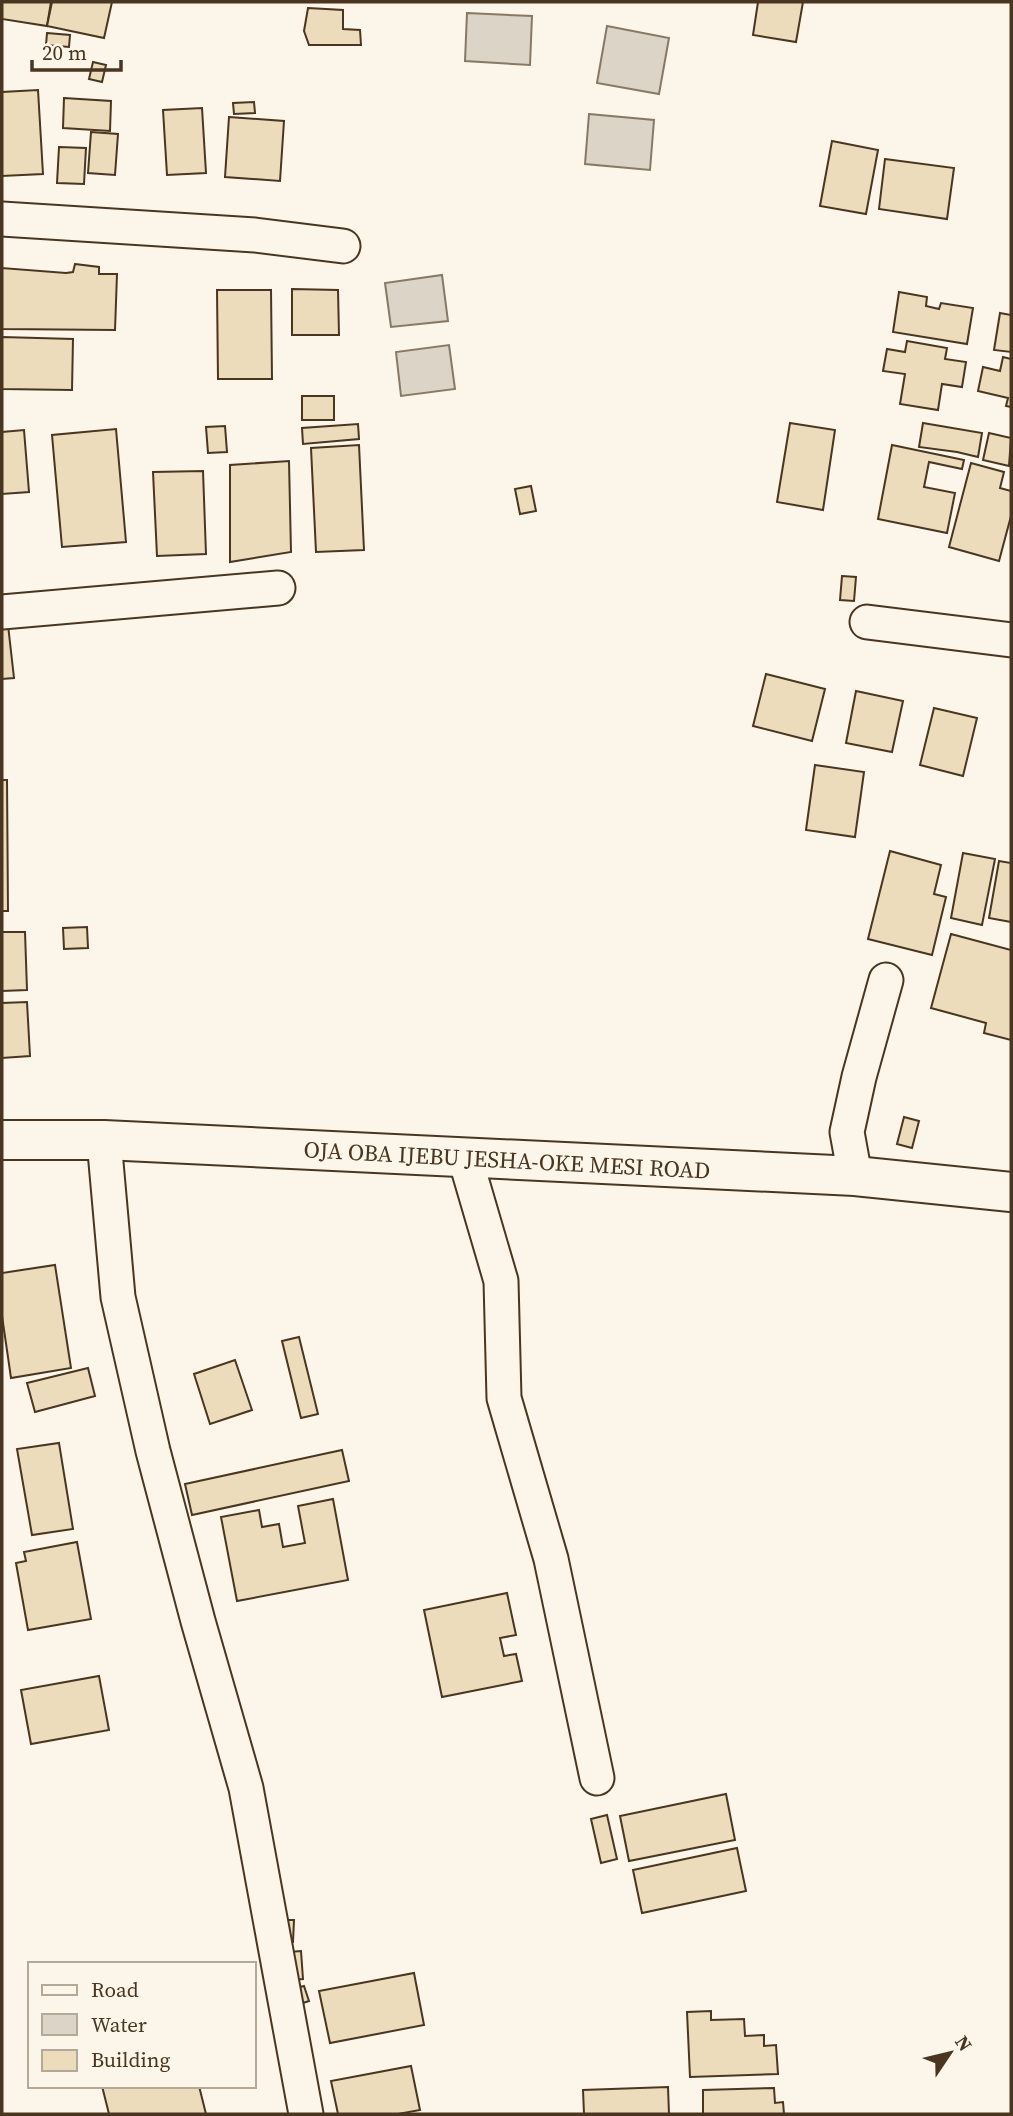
<svg xmlns="http://www.w3.org/2000/svg" width="1013" height="2116" viewBox="0 0 1013 2116" font-family="'Source Serif 4',serif">
<rect width="100%" height="100%" fill="#fbf6e9"/>
<g fill="#dcd4c6" stroke="#887966" stroke-width="2">
<polygon points="467,13 532,16 530,65 465,61"/>
<polygon points="607,26 669,38 659,94 597,83"/>
<polygon points="589,114 654,120 650,170 585,164"/>
<polygon points="442,275 448,321 391,327 385,283"/>
<polygon points="449,345 455,389 401,396 396,352"/>
</g>
<g fill="#ecdcbc" stroke="#4a3520" stroke-width="2">
<polygon points="2,2 51,2 47,26 2,19"/>
<polygon points="52,2 112,2 104,38 47,26"/>
<polygon points="758,2 803,2 796,42 753,35"/>
<polygon points="308,8 343,10 343,29 360,30 361,45 309,45 304,31"/>
<polygon points="47,33 70,35 69,47 46,45"/>
<polygon points="93,62 106,65 102,82 89,79"/>
<polygon points="38,90 43,174 2,176 2,92"/>
<polygon points="64,98 111,101 110,131 63,128"/>
<polygon points="254,102 255,113 234,114 233,103"/>
<polygon points="202,108 206,173 167,175 163,110"/>
<polygon points="229,117 284,121 280,181 225,177"/>
<polygon points="91,132 118,134 115,175 88,173"/>
<polygon points="832,141 878,150 866,214 820,206"/>
<polygon points="59,147 86,148 84,184 57,183"/>
<polygon points="885,159 954,168 947,219 879,209"/>
<polygon points="75,264 99,267 99,274 117,274 115,330 2,329 2,268 66,273 73,272"/>
<polygon points="292,289 338,290 339,335 292,335"/>
<polygon points="217,290 271,290 272,379 218,379"/>
<polygon points="899,292 927,297 926,306 939,309 941,303 973,308 967,344 893,332"/>
<polygon points="1000,313 1011,315 1011,352 994,350"/>
<polygon points="2,337 73,339 72,390 2,389"/>
<polygon points="907,341 947,348 945,359 966,362 962,387 942,384 938,410 900,404 905,374 883,371 887,349 905,352"/>
<polygon points="1003,357 1011,359 1011,407 1006,406 1008,398 978,391 983,367 1000,371"/>
<rect x="302" y="396" width="32" height="24"/>
<polygon points="790,423 835,430 823,510 777,502"/>
<polygon points="923,423 982,433 978,457 957,452 919,447"/>
<polygon points="358,424 359,439 303,444 302,428"/>
<polygon points="225,426 227,452 208,453 206,427"/>
<polygon points="116,429 126,542 62,547 52,435"/>
<polygon points="24,430 29,492 2,494 2,432"/>
<polygon points="989,433 1011,438 1009,466 983,460"/>
<polygon points="359,445 364,550 316,552 311,448"/>
<polygon points="892,445 964,460 962,469 929,462 924,487 955,493 947,533 878,519"/>
<polygon points="289,461 291,552 230,562 230,465"/>
<polygon points="971,463 1004,472 1000,488 1011,491 1011,516 999,561 949,547"/>
<polygon points="203,471 206,554 157,556 153,472"/>
<polygon points="531,486 536,511 520,514 515,489"/>
<polygon points="842,576 856,577 854,601 840,600"/>
<polygon points="2,625 8,625 14,678 2,679"/>
<polygon points="766,674 825,689 812,741 753,726"/>
<polygon points="856,691 903,701 892,752 846,743"/>
<polygon points="934,708 977,718 963,776 920,765"/>
<polygon points="815,765 864,772 855,837 806,830"/>
<polygon points="2,780 7,780 8,911 2,911"/>
<polygon points="890,851 941,865 934,894 946,897 932,955 868,939"/>
<polygon points="963,853 995,859 982,925 951,918"/>
<polygon points="999,861 1011,863 1011,922 989,918"/>
<polygon points="87,927 88,948 64,949 63,928"/>
<polygon points="2,932 25,932 27,990 2,991"/>
<polygon points="951,934 1011,950 1011,1040 984,1033 986,1023 931,1008"/>
<polygon points="27,1002 30,1056 2,1058 2,1003"/>
<polygon points="904,1117 919,1121 912,1148 897,1144"/>
<polygon points="55,1265 71,1368 11,1378 2,1316 2,1273"/>
<polygon points="299,1337 318,1414 301,1418 282,1341"/>
<polygon points="235,1360 252,1410 210,1424 194,1374"/>
<polygon points="88,1368 95,1396 35,1412 27,1383"/>
<polygon points="59,1443 73,1529 32,1535 17,1449"/>
<polygon points="342,1450 349,1481 192,1515 185,1484"/>
<polygon points="333,1499 348,1580 237,1601 221,1517 259,1510 262,1527 279,1524 283,1547 305,1543 298,1506"/>
<polygon points="77,1542 91,1619 28,1630 16,1563 26,1561 24,1552"/>
<polygon points="507,1593 516,1635 500,1638 504,1656 516,1654 522,1681 442,1697 424,1610"/>
<polygon points="99,1676 109,1730 31,1744 21,1690"/>
<polygon points="726,1794 735,1840 629,1861 620,1816"/>
<polygon points="607,1815 617,1859 601,1863 591,1819"/>
<polygon points="737,1848 746,1891 642,1913 633,1870"/>
<polygon points="281,1920 294,1920 293,1942 280,1942"/>
<polygon points="301,1951 303,1979 292,1980 289,1952"/>
<polygon points="414,1973 424,2025 330,2043 319,1991"/>
<polygon points="304,1986 309,2001 297,2005 292,1989"/>
<polygon points="711,2011 711,2020 744,2019 745,2036 764,2035 764,2046 776,2045 778,2074 690,2077 687,2012"/>
<polygon points="411,2066 420,2110 398,2114 338,2114 331,2081"/>
<polygon points="102,2086 199,2086 206,2114 109,2114"/>
<polygon points="668,2087 669,2114 584,2114 583,2090"/>
<polygon points="774,2088 775,2103 783,2102 784,2114 703,2114 703,2090"/>
</g>
<g fill="none" stroke-linecap="round" stroke-linejoin="round">
<g stroke="#4a3520" stroke-width="37">
<g id="minor">
<polyline points="2,219 255,235 343,246"/>
<polyline points="2,612 278,588"/>
<polyline points="867,622 1011,640"/>
<polyline points="104,1140 118,1297 153,1451 198,1621 246,1788 306,2114"/>
<polyline points="465,1158 501,1281 504,1398 551,1559 597,1778"/>
<polyline points="855,1176 847,1132 859,1077 886,980"/>
</g>
</g>
<g stroke="#4a3520" stroke-width="42">
<polyline id="major" points="2,1140 104,1140 855,1176 1011,1192"/>
</g>
<use href="#minor" stroke="#fbf6e9" stroke-width="33"/>
<use href="#major" stroke="#fbf6e9" stroke-width="38"/>
</g>
<g text-anchor="middle" dominant-baseline="central" stroke-width="5" stroke-linejoin="round" paint-order="stroke">
<g font-size="23" fill="#4a3520" stroke="#fbf6e9">
<text transform="translate(507 1160) rotate(3)">OJA OBA IJEBU JESHA-OKE MESI ROAD</text>
</g>
</g>
<rect width="1013" height="2116" fill="none" stroke="#4a3520" stroke-width="7"/>
<rect x="28" y="1962" width="228" height="126" fill="#fbf6e9" stroke="#b4a999" stroke-width="2"/>
<rect x="42" y="1985" width="35" height="10" fill="#fbf6e9" stroke="#b4a999" stroke-width="2"/>
<text x="91" y="1997" font-size="21" fill="#4a3520">Road</text>
<rect x="42" y="2014" width="35" height="21" fill="#dcd4c6" stroke="#b4a999" stroke-width="2"/>
<text x="91" y="2032" font-size="21" fill="#4a3520">Water</text>
<rect x="42" y="2050" width="35" height="21" fill="#ecdcbc" stroke="#b4a999" stroke-width="2"/>
<text x="91" y="2067" font-size="21" fill="#4a3520">Building</text>
<g transform="translate(950 2053) rotate(55)" stroke="#fbf6e9" stroke-width="5" paint-order="stroke">
<path d="M0-5L12 26L0 18L-12 26Z" fill="#4a3520"/>
<text y="-10" font-size="19" font-weight="bold" text-anchor="middle" fill="#4a3520">N</text>
</g>
<path d="M32 60v10h89v-10" fill="none" stroke="#4a3520" stroke-width="3.5"/>
<text x="42" y="60" font-size="21" fill="#4a3520" stroke="#fbf6e9" stroke-width="5" paint-order="stroke">20 m</text>
</svg>
